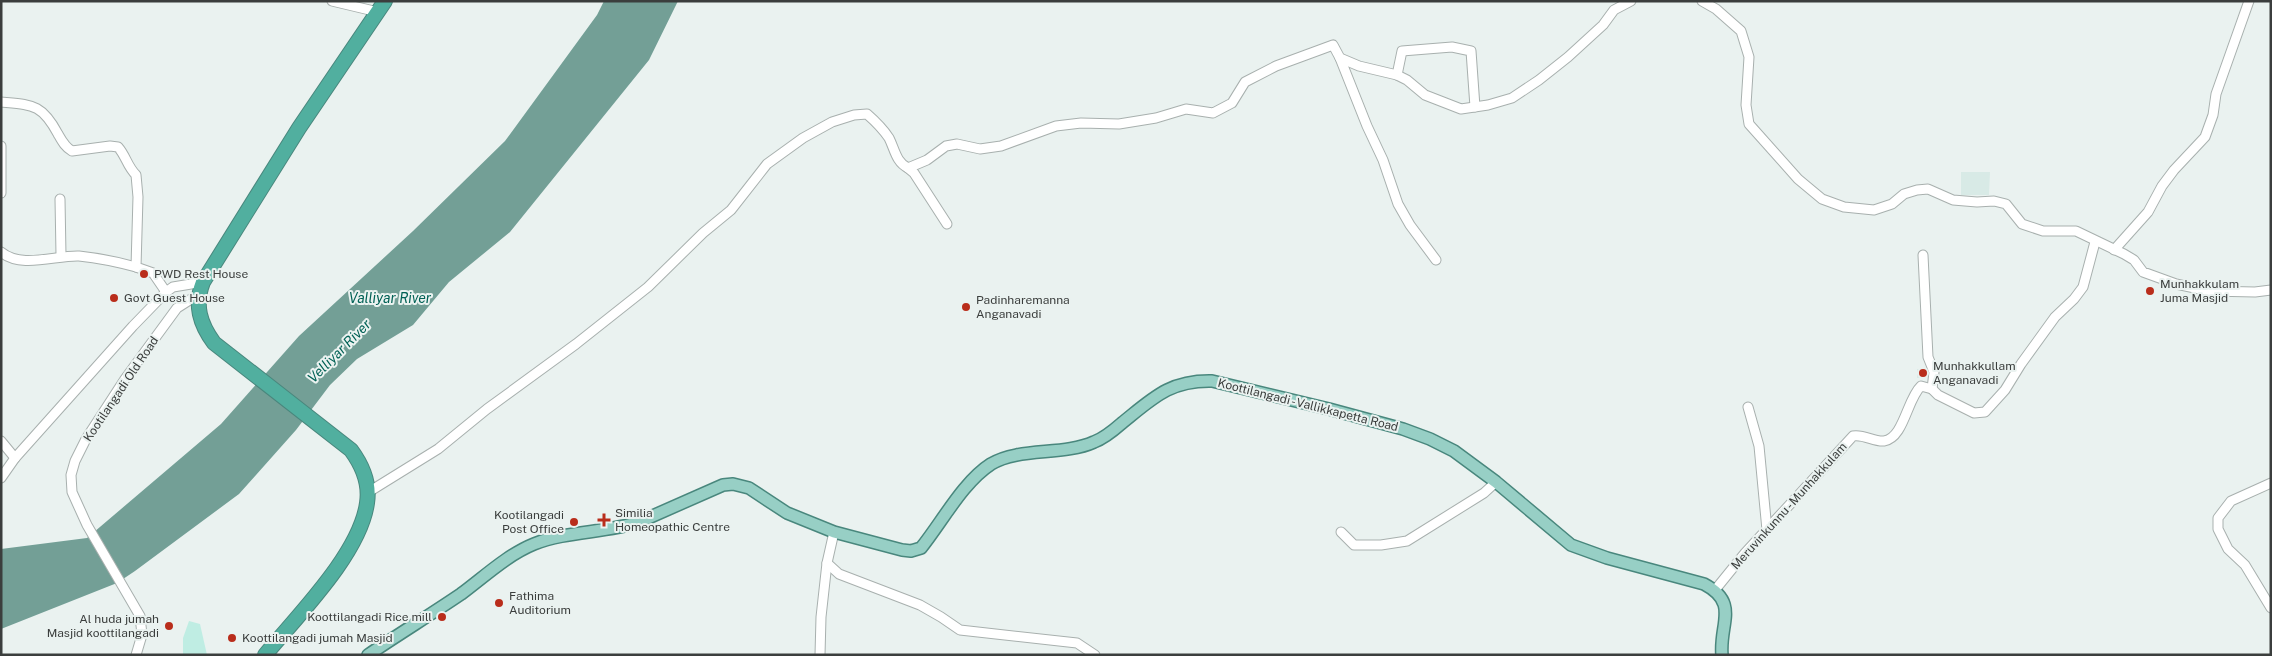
<svg xmlns="http://www.w3.org/2000/svg" width="2272" height="656" viewBox="0 0 2272 656" font-family="'Public Sans',sans-serif">
<rect width="100%" height="100%" fill="#eaf2f0"/>
<g fill="#d8eae6">
<polygon points="1961,172 1990,172 1989,195 1961,195"/>
<polygon points="1917,369 1930,370 1930,377 1917,378"/>
</g>
<polygon fill="#bfede3" points="189,621 200,624 207,655 183,655 183,638"/>
<polygon fill="#739f96" points="604,1 678,1 649,60 510,232 449,282 413,325 357,359 330,385 296,430 239,494 135,571 117,583 1,629 1,549 87,538 221,424 299,336 413,231 505,141 597,15"/>
<g fill="none" stroke-linecap="round" stroke-linejoin="round">
<g stroke="#a8b0ae" stroke-width="11">
<g id="minor">
<polyline points="332,1 378,12"/>
<polyline points="1702,1 1716,9 1741,31 1749,57 1746,105 1749,124 1798,179 1822,199 1844,207 1874,210 1892,204 1904,194 1917,190 1928,189 1953,200 1977,202 1994,201 2006,204 2022,224 2043,231 2076,231 2124,254 2134,260 2143,272 2176,284 2209,291 2255,292 2271,290"/>
<polyline points="1340,58 1367,126 1383,160 1398,204 1410,225 1436,260"/>
<polyline points="1397,75 1402,51 1452,47 1471,51 1475,107"/>
<path d="M1,102c32,3 41,2 57,32 4,7 7,13 14,17l38,-5 8,1c8,9 9,19 18,28l2,22 -2,70 17,6 13,19"/>
<polyline points="1,146 1,193"/>
<polyline points="908,168 914,173 947,224"/>
<polyline points="60,199 61,255"/>
<polyline points="2114,250 2148,212 2162,186 2174,170 2205,137 2213,115 2216,94 2249,1"/>
<path d="M1,252c20,17 55,3 78,4 19,2 39,6 57,11"/>
<polyline points="1923,255 1928,357 1934,372 1932,389"/>
<polyline points="1748,407 1759,446 1767,530"/>
<polyline points="1,441 15,458"/>
<polyline points="1,478 15,458 133,326 166,292 173,287 203,282"/>
<polyline points="2271,483 2231,501 2218,518 2218,529 2228,549 2245,565 2271,608"/>
<path d="M367,493l71,-44 49,-40 89,-65 72,-57 55,-54 28,-23 36,-46 36,-26 29,-16 22,-7 13,-1c8,7 16,15 22,24 6,12 7,24 19,30l19,-8 19,-14 11,-2 23,5 21,-3 55,-20 25,-3 38,1 37,-6 30,-9 27,4 19,-10 13,-21 31,-16 57,-21 7,13 19,8 38,9 10,5 18,15 36,14 27,-4 24,-7 27,-18 29,-23 35,-32 11,-15 17,-9"/>
<polyline points="834,532 827,563 839,574 920,605 941,617 960,630 1077,643 1095,655"/>
<polyline points="1341,532 1354,545 1381,545 1407,541 1484,493 1496,482"/>
<path d="M1715,590l30,-37 108,-117c11,-2 21,6 31,5 20,-3 23,-42 37,-55l11,3 6,6 36,18 11,-1 20,-22 16,-26 34,-47 19,-18 9,-12 12,-45"/>
<polyline points="136,655 142,635 140,616 87,525 72,492 71,475 75,461 86,439 125,379 177,308 199,294"/>
<polyline points="820,655 821,617 827,563"/>
</g>
</g>
<g stroke="#49877d" stroke-width="14">
<path id="major" d="M368,655c31,-21 62,-40 93,-61 23,-17 46,-39 73,-50 33,-13 71,-11 105,-22l84,-37 10,-1 16,4 38,25 47,19 68,18 9,1 10,-3c21,-26 42,-66 70,-84 28,-17 72,-8 103,-22 11,-4 20,-12 28,-19 31,-25 48,-43 90,-42l117,28 74,20 27,10 24,12 42,31 75,63 36,13 97,26c36,19 15,40 18,71"/>
</g>
<g stroke="#49877d" stroke-width="16">
<path id="highway" d="M265,655c32,-39 95,-101 102,-152 3,-19 -5,-38 -16,-53l-137,-107c-14,-19 -20,-38 -11,-61l96,-154 86,-127"/>
</g>
<use href="#minor" stroke="#fff" stroke-width="9"/>
<use href="#major" stroke="#97cfc5" stroke-width="11"/>
<use href="#highway" stroke="#51af9f" stroke-width="14"/>
</g>
<g fill="#b92d1b" stroke="#eaf2f0" stroke-width="2">
<circle cx="144" cy="274" r="5"/>
<circle cx="2150" cy="291" r="5"/>
<circle cx="114" cy="298" r="5"/>
<circle cx="966" cy="307" r="5"/>
<circle cx="1923" cy="373" r="5"/>
<path d="M601.5 512.5h5v5h5v5h-5v5h-5v-5h-5v-5h5z"/>
<circle cx="574" cy="522" r="5"/>
<circle cx="499" cy="603" r="5"/>
<circle cx="442" cy="617" r="5"/>
<circle cx="169" cy="626" r="5"/>
<circle cx="232" cy="638" r="5"/>
</g>
<g text-anchor="middle" dominant-baseline="central" stroke-width="4" stroke-linejoin="round" paint-order="stroke">
<g font-size="12" fill="#3b3e3d" stroke="#eaf2f0" text-anchor="start">
<text x="154" y="274">PWD Rest House</text>
<text x="2160" y="284">Munhakkulam<tspan x="2160" dy="14">Juma Masjid</tspan></text>
<text x="124" y="298">Govt Guest House</text>
<text x="976" y="300">Padinharemanna<tspan x="976" dy="14">Anganavadi</tspan></text>
<text x="1933" y="366">Munhakkullam<tspan x="1933" dy="14">Anganavadi</tspan></text>
<text x="615" y="513">Similia<tspan x="615" dy="14">Homeopathic Centre</tspan></text>
<text x="564" y="515" text-anchor="end">Kootilangadi<tspan x="564" dy="14">Post Office</tspan></text>
<text x="509" y="596">Fathima<tspan x="509" dy="14">Auditorium</tspan></text>
<text x="432" y="617" text-anchor="end">Koottilangadi Rice mill</text>
<text x="159" y="619" text-anchor="end">Al huda jumah<tspan x="159" dy="14">Masjid koottilangadi</tspan></text>
<text x="242" y="638">Koottilangadi jumah Masjid</text>
</g>
<g font-size="12" fill="#3b3e3d" stroke="#eaf2f0">
<text transform="translate(121 389) rotate(-56)">Kootilangadi Old Road</text>
<text transform="translate(1308 405) rotate(14)">Koottilangadi - Vallikkapetta Road</text>
<text transform="translate(1789 506) rotate(-48)">Meruvinkunnu - Munhakkulam</text>
</g>
<g font-size="14" font-style="italic" fill="#016155" stroke="#eaf2f0">
<text x="390" y="298">Valliyar River</text>
<text transform="translate(339 351) rotate(-45)">Velliyar River</text>
</g>
</g>
<rect width="2272" height="656" fill="none" stroke="#3b3e3d" stroke-width="5"/>
</svg>
